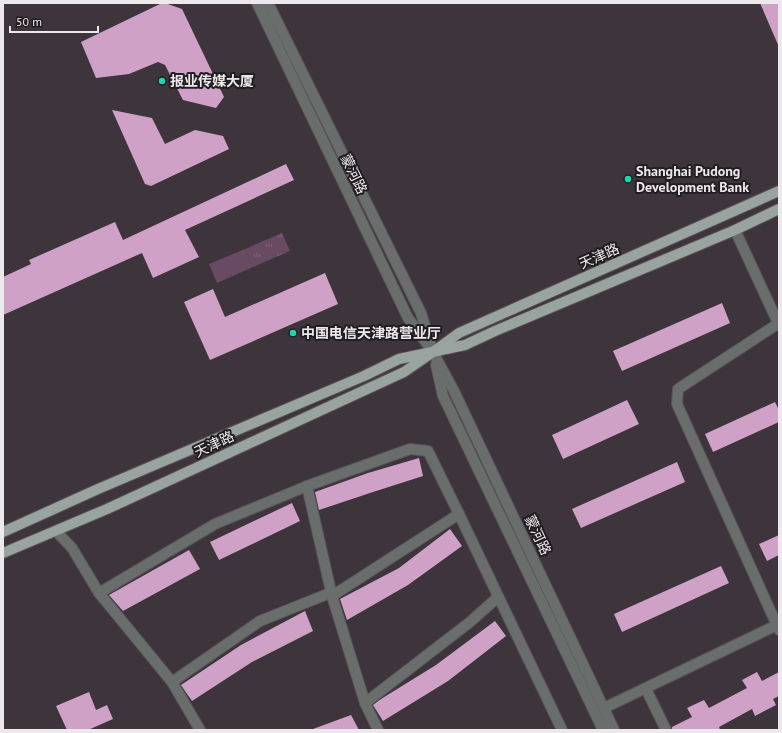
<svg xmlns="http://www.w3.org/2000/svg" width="782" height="733" viewBox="0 0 782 733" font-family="'PT Sans','Noto Sans SC',sans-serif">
<defs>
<pattern id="park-tufts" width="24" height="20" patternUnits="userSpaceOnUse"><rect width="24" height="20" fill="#684a62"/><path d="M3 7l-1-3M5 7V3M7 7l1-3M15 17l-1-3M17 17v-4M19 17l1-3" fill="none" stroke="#7e6479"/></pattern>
</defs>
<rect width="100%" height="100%" fill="#3d353b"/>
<polygon fill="#684a62" points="245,249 253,267 217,283 209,264"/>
<polygon fill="url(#park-tufts)" points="282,233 290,251 253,267 245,249"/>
<g fill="#d0a1c6">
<polygon points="162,3 165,3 182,9 224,97 216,108 183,100 165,65 158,62 129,74 96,78 81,42"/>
<polygon points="760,3 779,3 779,47"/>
<polygon points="112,110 152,118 165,144 195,130 223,136 229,149 151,186 145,184"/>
<polygon points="286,164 294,180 185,230 199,257 153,278 142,253 3,315 3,277 31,264 29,260 115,222 123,240"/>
<polygon points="325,273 338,304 210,360 184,302 213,289 225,317"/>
<polygon points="722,303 730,323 622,371 613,351"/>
<polygon points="627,400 639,424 563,459 552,435"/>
<polygon points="775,402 779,410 779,422 713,452 705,434"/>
<polygon points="419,458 423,476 373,492 319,510 315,492 368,473"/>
<polygon points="677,462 685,482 581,528 572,509"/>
<polygon points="292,503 300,521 219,560 210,542"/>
<polygon points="450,529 462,546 408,585 347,620 340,599 399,568"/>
<polygon points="779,535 779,555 767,561 759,544"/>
<polygon points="189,550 200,569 123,611 109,595"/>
<polygon points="721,566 729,583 622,632 614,614"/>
<polygon points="305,611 313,631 252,662 192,701 187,694 181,685 241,645"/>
<polygon points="495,621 506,636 448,681 383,721 373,705 381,699 436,665"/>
<polygon points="757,672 762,681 779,672 779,696 773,699 776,705 755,716 752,709 719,727 720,730 672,730 672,727 692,717 687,708 704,700 709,708 747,688 742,680"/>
<polygon points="89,692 96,710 107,705 113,719 88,730 67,730 56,706"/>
<polygon points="351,715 359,730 313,730 313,729"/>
</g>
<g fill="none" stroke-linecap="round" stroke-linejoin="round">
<g stroke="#595257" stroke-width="12">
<g id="minor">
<polyline points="257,3 408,318 433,352 454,391 614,730"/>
<polyline points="268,3 421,313 431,346"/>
<polyline points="735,230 778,323"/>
<polyline points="779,323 678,389 677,404 779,630"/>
<polyline points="436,365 443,396 603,730"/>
<polyline points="307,486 410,449 428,451 459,514 562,730"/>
<polyline points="56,531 72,548 99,593 172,682 200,730"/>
<polyline points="99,593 215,524 307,486 332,596 365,703 378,730"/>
<polyline points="332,596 459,514"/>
<polyline points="172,682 260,621 325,595 331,592"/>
<polyline points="646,689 666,730"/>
<polyline points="365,703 470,622 498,597"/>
<polyline points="604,708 777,625"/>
</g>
</g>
<g stroke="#595257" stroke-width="12">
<g id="major">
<polyline points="3,532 98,489 364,376 399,359 465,345 495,331 735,230 779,209"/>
<polyline points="3,553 107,509 404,372 433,352 459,333 779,191"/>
</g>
</g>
<use href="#minor" stroke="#696e6d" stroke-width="10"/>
<use href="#major" stroke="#99a4a0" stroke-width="10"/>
</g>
<g fill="#1cd5b1" stroke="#211e21" stroke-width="1.5">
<circle cx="162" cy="81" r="4"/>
<circle cx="628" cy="179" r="4"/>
<circle cx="293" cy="333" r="4"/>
</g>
<g text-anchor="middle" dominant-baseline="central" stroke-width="4" stroke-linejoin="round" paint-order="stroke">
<g font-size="14" font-weight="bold" fill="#ede8ec" stroke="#211e21" text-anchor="start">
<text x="170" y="81">报业传媒大厦</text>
<text x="636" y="171">Shanghai Pudong<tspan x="636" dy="16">Development Bank</tspan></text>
<text x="301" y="333">中国电信天津路营业厅</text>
</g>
<g font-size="14" fill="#ede8ec" stroke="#211e21">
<text transform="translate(354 174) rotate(64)">蒙河路</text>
<text transform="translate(599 256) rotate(-24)">天津路</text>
<text transform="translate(214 444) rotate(-25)">天津路</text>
<text transform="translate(538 535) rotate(65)">蒙河路</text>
</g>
</g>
<rect width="782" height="733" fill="none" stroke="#ede8ec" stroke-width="8"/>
<path d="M10 26v6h88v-6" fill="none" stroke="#ede8ec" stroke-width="2"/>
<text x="16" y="26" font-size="12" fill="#ede8ec" stroke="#211e21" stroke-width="3" paint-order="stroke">50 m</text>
</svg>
